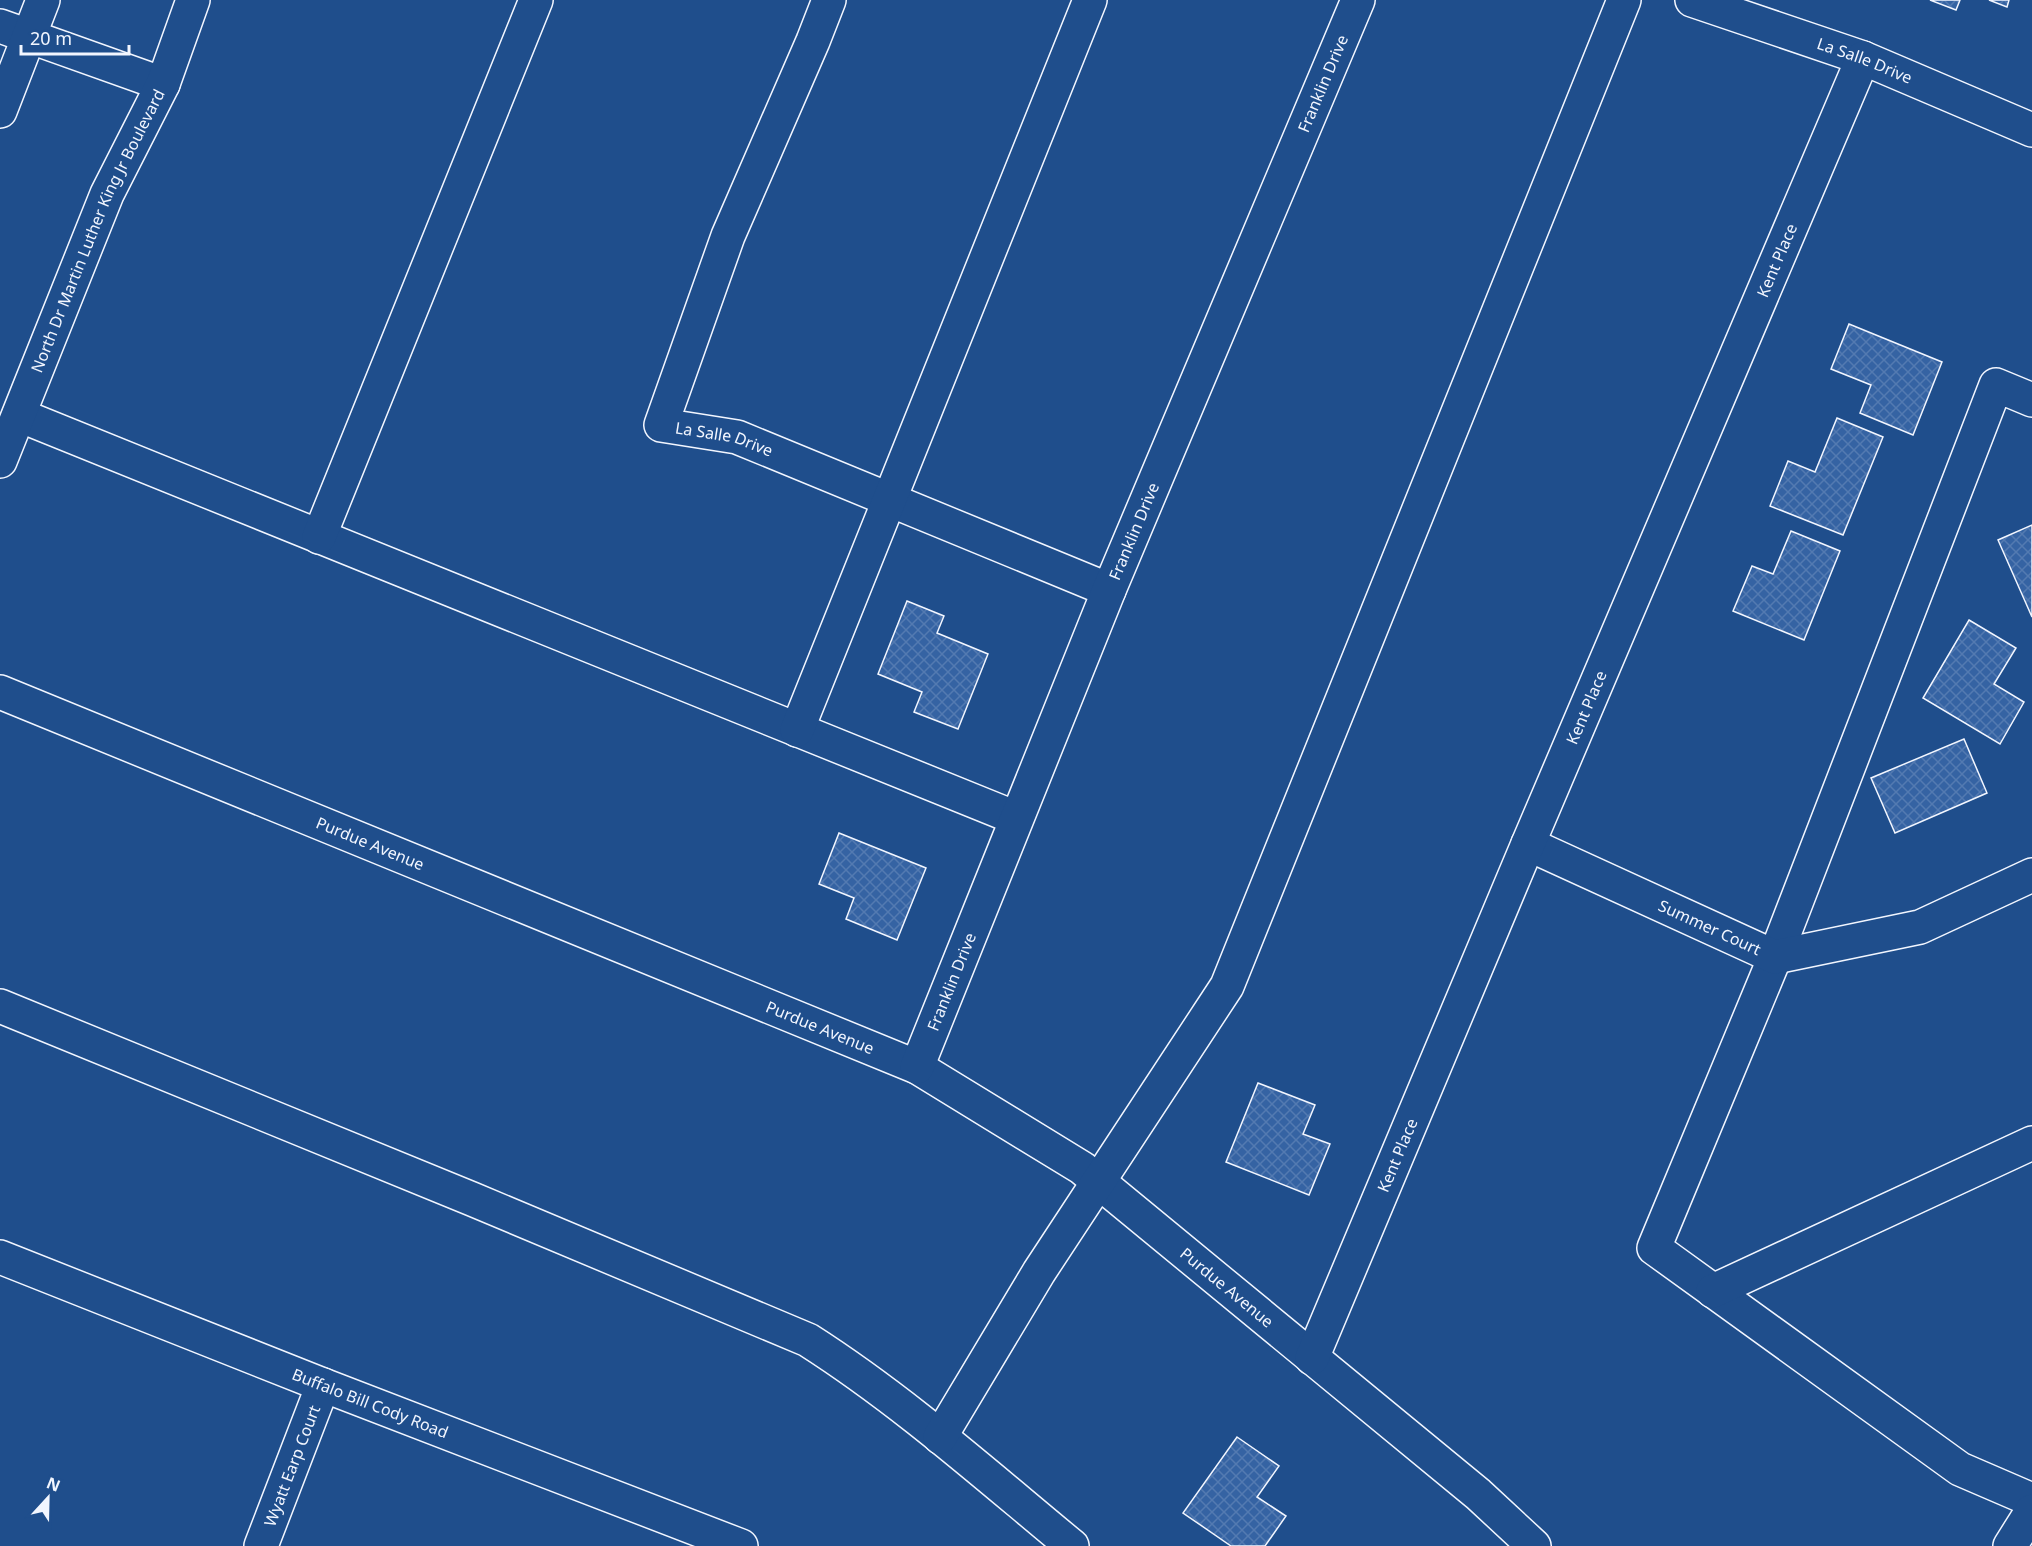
<svg xmlns="http://www.w3.org/2000/svg" width="2032" height="1546" viewBox="0 0 2032 1546" font-family="'Noto Sans',sans-serif">
<defs>
<pattern id="building-cross-hatch" width="8" height="8" patternUnits="userSpaceOnUse" patternTransform="scale(1.5)"><rect width="8" height="8" fill="#3563a3"/><path d="M0 0l8 8M0 8l8-8" fill="none" stroke="#537ab1"/></pattern>
</defs>
<rect width="100%" height="100%" fill="#1f4e8c"/>
<g fill="url(#building-cross-hatch)" stroke="#f2f6ff" stroke-width="1.5">
<polygon points="1930,0 1960,0 1956,10"/>
<polygon points="1989,0 2009,0 2007,7"/>
<polygon points="1849,324 1942,362 1913,435 1860,413 1871,385 1831,369"/>
<polygon points="1837,418 1883,437 1843,535 1770,506 1788,461 1815,472"/>
<polygon points="2032,525 2032,617 1998,540"/>
<polygon points="1791,531 1840,551 1804,640 1733,611 1752,566 1773,574"/>
<polygon points="907,601 944,616 937,633 988,654 958,729 914,712 922,692 878,674"/>
<polygon points="1969,620 2016,648 1994,684 2024,702 2000,744 1923,698"/>
<polygon points="1964,739 1987,793 1895,833 1871,778"/>
<polygon points="839,833 926,868 897,940 846,919 854,898 819,884"/>
<polygon points="1258,1083 1315,1105 1303,1134 1330,1144 1309,1195 1226,1162"/>
<polygon points="1237,1437 1279,1466 1257,1497 1286,1516 1265,1546 1231,1546 1183,1513"/>
</g>
<g fill="none" stroke-linecap="round" stroke-linejoin="round">
<g stroke="#f2f6ff" stroke-width="36">
<g id="minor">
<path id="s1" d="M829,0l-16,41 -85,195 -67,189 76,12 372,153"/>
<path id="s2" d="M1692,0l171,58 169,72"/>
<polyline points="0,26 163,84"/>
<polyline points="0,111 43,0"/>
<polyline points="2032,400 1996,385 1775,957 1654,1248 1960,1469 2032,1500"/>
<polyline points="19,415 1016,818"/>
<path id="s3" d="M0,461l107,-267 56,-110 30,-84"/>
<polyline points="319,537 536,0"/>
<path id="s4" d="M0,692l917,375 165,101 396,326 56,52"/>
<polyline points="797,730 1090,0"/>
<path id="s5" d="M1528,844l247,113 145,-30 112,-52"/>
<path d="M0,1006l472,193 336,141c94,60 178,135 264,206"/>
<path id="s6" d="M917,1067l192,-477 249,-590"/>
<path id="s7" d="M0,1257l323,128 418,161"/>
<polyline points="1713,1291 2032,1143"/>
<path id="s8" d="M1312,1358l216,-514 335,-786"/>
<polyline points="940,1437 1039,1272 1227,986 1624,0"/>
<path id="s9" d="M261,1546l62,-161"/>
<polyline points="2010,1546 2032,1511"/>
</g>
</g>
<use href="#minor" stroke="#1f4e8c" stroke-width="33"/>
</g>
<g text-anchor="middle" dominant-baseline="central" stroke-width="4.5" stroke-linejoin="round" paint-order="stroke">
<g font-size="16" fill="#f2f6ff" stroke="#1f4e8c">
<text stroke="none"><textPath href="#s2" startOffset="183">La Salle Drive</textPath></text>
<text stroke="none"><textPath href="#s6" startOffset="1064">Franklin Drive</textPath></text>
<text stroke="none"><textPath href="#s3" startOffset="250">North Dr Martin Luther King Jr Boulevard</textPath></text>
<text stroke="none"><textPath href="#s8" startOffset="1192">Kent Place</textPath></text>
<text stroke="none"><textPath href="#s1" startOffset="522">La Salle Drive</textPath></text>
<text stroke="none"><textPath href="#s6" startOffset="578">Franklin Drive</textPath></text>
<text stroke="none"><textPath href="#s8" startOffset="706">Kent Place</textPath></text>
<text stroke="none"><textPath href="#s4" startOffset="400">Purdue Avenue</textPath></text>
<text stroke="none"><textPath href="#s5" startOffset="200">Summer Court</textPath></text>
<text stroke="none"><textPath href="#s6" startOffset="92">Franklin Drive</textPath></text>
<text stroke="none"><textPath href="#s4" startOffset="886">Purdue Avenue</textPath></text>
<text stroke="none"><textPath href="#s8" startOffset="220">Kent Place</textPath></text>
<text stroke="none"><textPath href="#s4" startOffset="1372">Purdue Avenue</textPath></text>
<text stroke="none"><textPath href="#s7" startOffset="398">Buffalo Bill Cody Road</textPath></text>
<text stroke="none"><textPath href="#s9" startOffset="86">Wyatt Earp Court</textPath></text>
</g>
</g>
<g transform="translate(48 1498) rotate(22)" stroke="#1f4e8c" stroke-width="4.5" paint-order="stroke">
<path d="M0-4.5L10 22L0 15L-10 22Z" fill="#f2f6ff"/>
<text y="-9" font-size="16" font-weight="bold" text-anchor="middle" fill="#f2f6ff">N</text>
</g>
<path d="M21 45v9h108v-9" fill="none" stroke="#f2f6ff" stroke-width="3"/>
<text x="30" y="45" font-size="18" fill="#f2f6ff" stroke="#1f4e8c" stroke-width="4.5" paint-order="stroke">20 m</text>
</svg>
